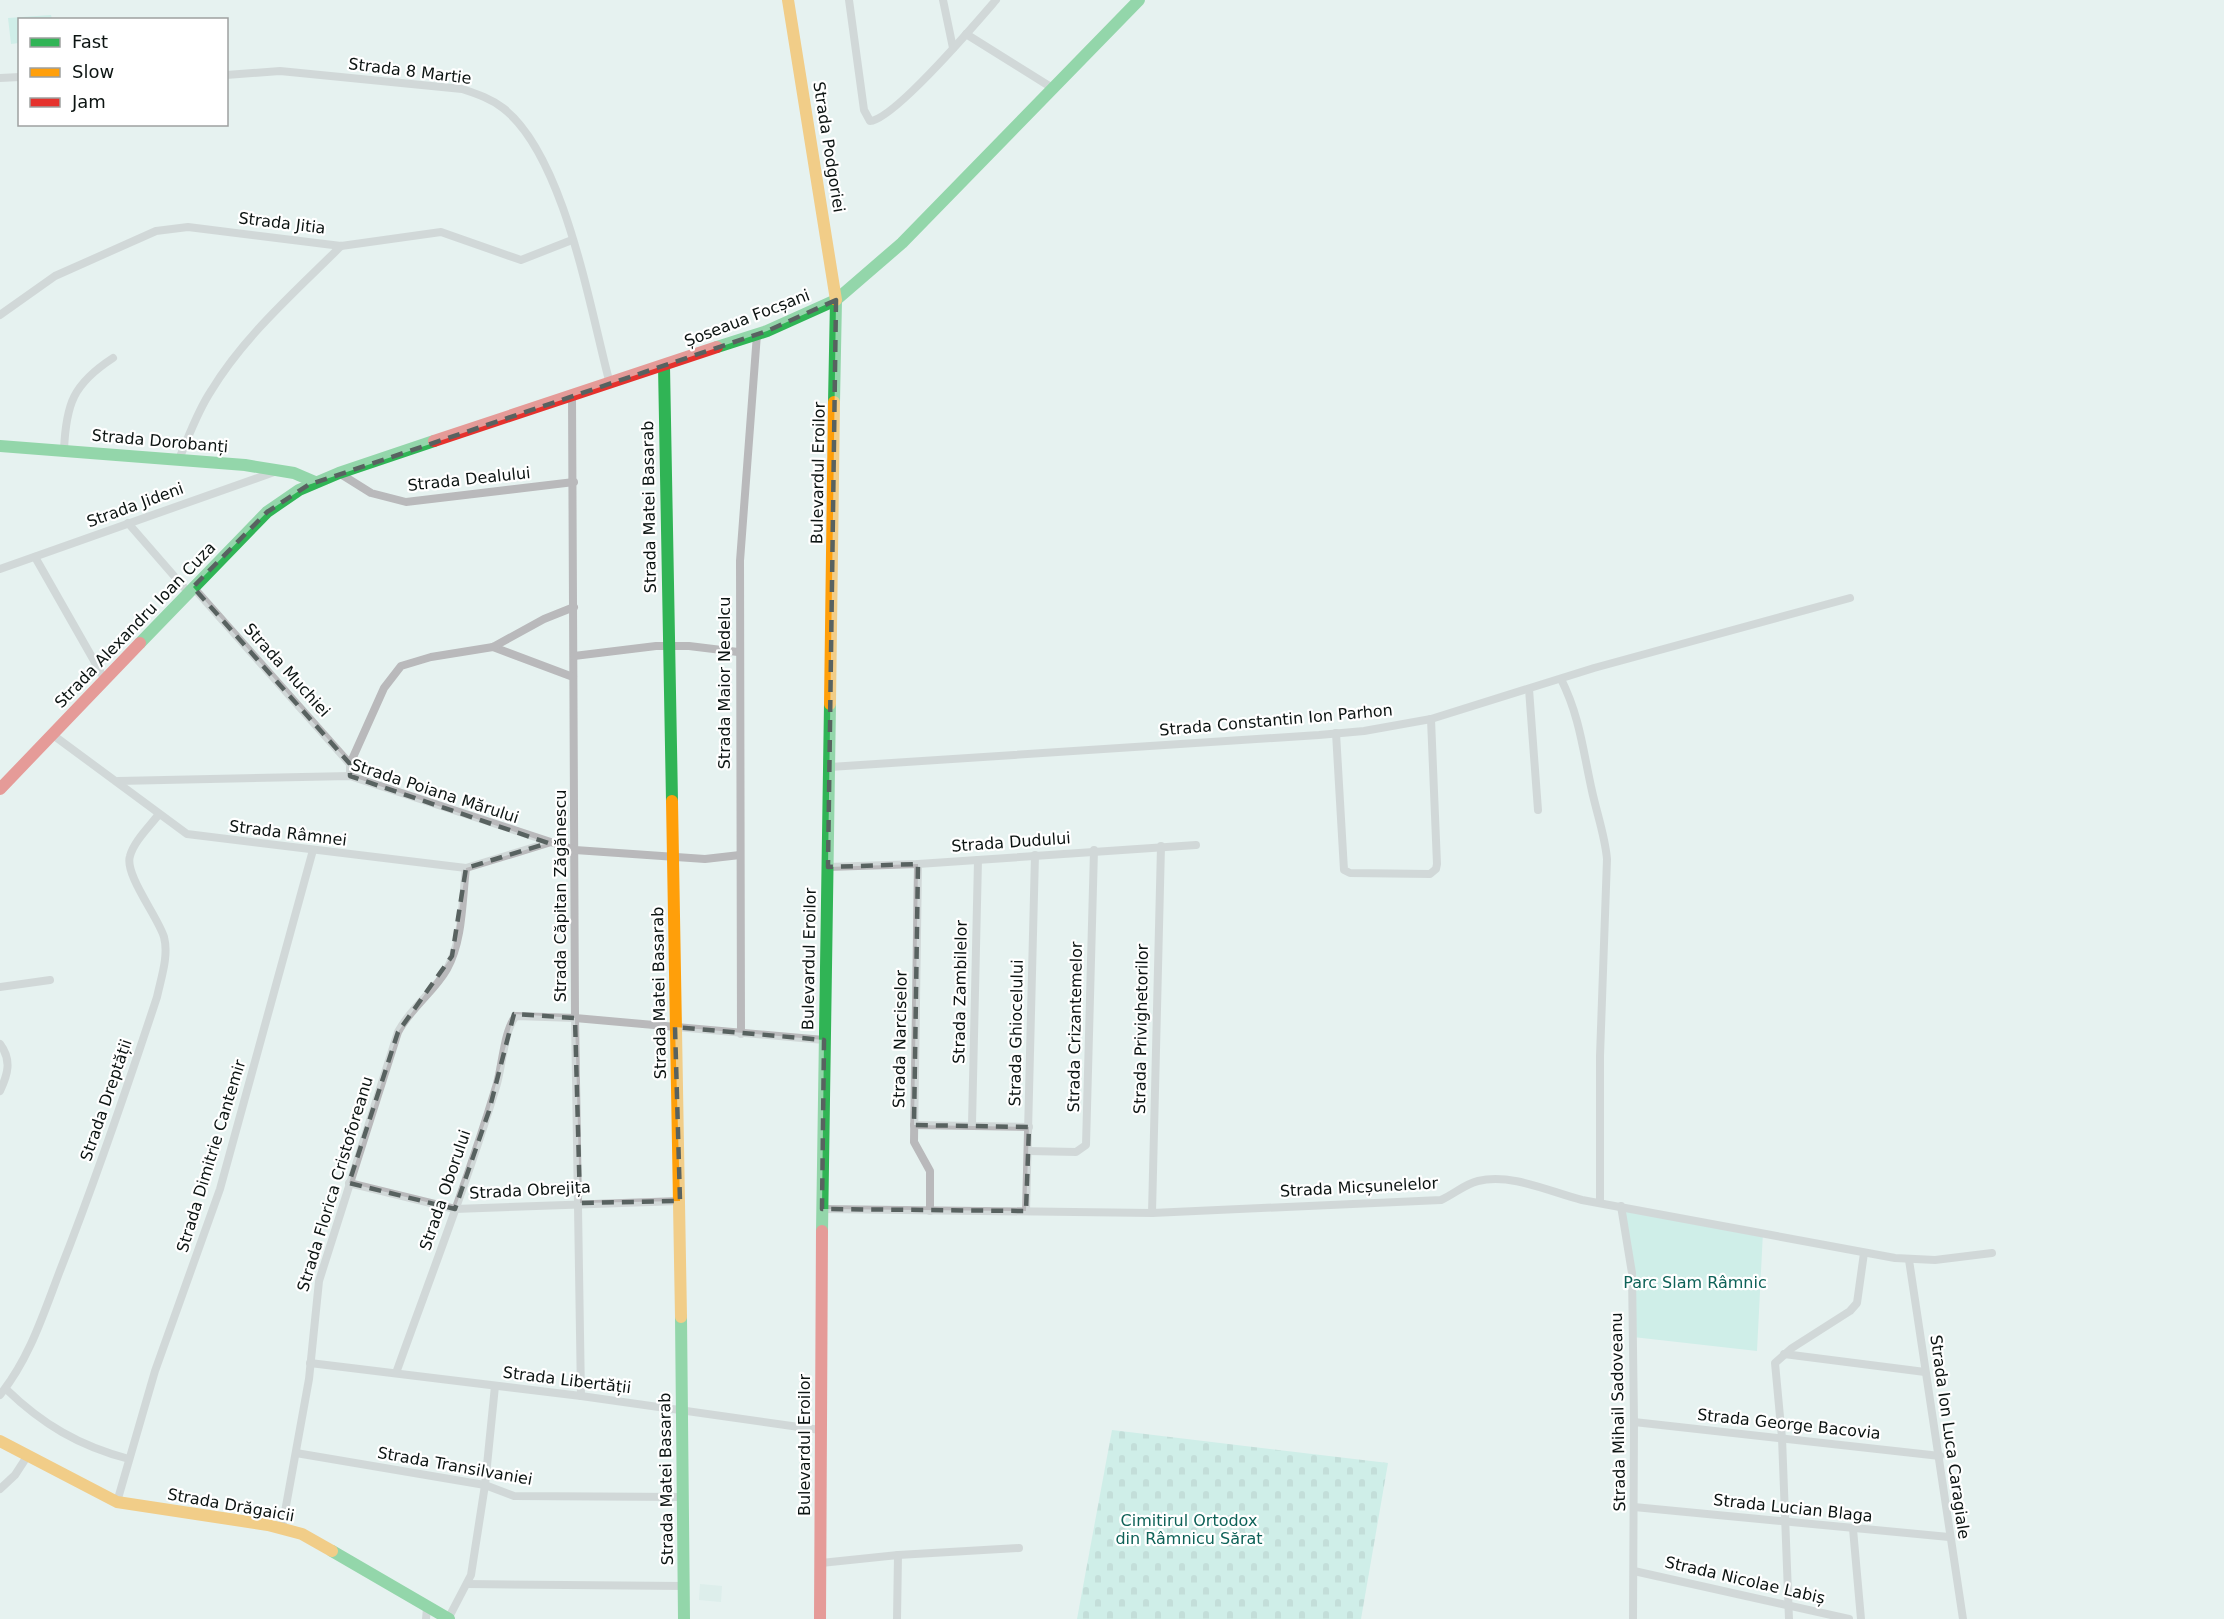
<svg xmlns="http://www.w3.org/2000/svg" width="2224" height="1619" viewBox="0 0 2224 1619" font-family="'DejaVu Sans',sans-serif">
<defs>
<pattern id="cemetery-stones" width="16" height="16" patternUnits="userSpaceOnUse" patternTransform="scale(1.5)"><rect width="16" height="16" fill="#b4e8de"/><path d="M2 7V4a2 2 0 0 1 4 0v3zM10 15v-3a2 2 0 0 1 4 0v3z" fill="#9ac6bd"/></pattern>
</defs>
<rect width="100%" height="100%" fill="#e6f2f0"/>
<polygon fill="#d2e8e4" points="700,1584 722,1586 721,1602 699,1600"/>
<polygon fill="url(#cemetery-stones)" points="1112,1430 1388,1463 1361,1619 1077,1619"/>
<g fill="#b4e8de">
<polygon points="51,15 52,19 20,20 19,43 11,44 8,18"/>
<polygon points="1621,1206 1763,1232 1757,1351 1633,1337 1632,1273"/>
</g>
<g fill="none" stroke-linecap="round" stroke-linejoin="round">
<g stroke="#b9b9bb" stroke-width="8">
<path d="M849,0l15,110 6,11c24,-1 107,-99 126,-121"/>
<polyline points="943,0 953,48"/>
<polyline points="966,34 1054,89"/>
<path d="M226,75l54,-4 182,18c15,5 28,9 41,19 62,48 87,202 107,276"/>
<polyline points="0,78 20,77"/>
<polyline points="0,315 55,276 156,231 188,227 341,246 441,232 521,260 572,240"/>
<polyline points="572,397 575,1018 581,1396"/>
<path d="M64,450c2,-46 9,-66 49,-92"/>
<path d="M179,459c10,-23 18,-47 32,-68 33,-55 85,-100 130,-145"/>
<polyline points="339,473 371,493 406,502 574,482"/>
<polyline points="128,523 188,592"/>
<polyline points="35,557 105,680"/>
<polyline points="0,569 277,471"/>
<polyline points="193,587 350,764 350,776"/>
<polyline points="493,647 573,677"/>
<polyline points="574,656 656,646 689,646 738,652"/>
<path d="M1561,679c19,38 22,72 31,112 5,23 13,45 15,68l-7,197v147"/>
<polyline points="1529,689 1538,810"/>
<polyline points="1336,733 1344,870 1350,873 1430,874 1436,869 1437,864 1431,719"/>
<polyline points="53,735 187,834 466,868 548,843"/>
<polyline points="350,764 384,688 401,666 431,657 493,647 544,619 574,607"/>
<polyline points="830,767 1319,735 1364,731 1431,719 1594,668 1850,598"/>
<polyline points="118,781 350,776 575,850 705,859 740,855"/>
<polyline points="918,864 914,1142 930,1171 930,1211"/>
<polyline points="828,867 918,864 1196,845"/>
<polyline points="0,987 50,980"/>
<polyline points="741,1034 740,561 757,334"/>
<path d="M0,1044c12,16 8,30 0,47"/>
<polyline points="972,1124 978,860"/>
<polyline points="914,1125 1029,1127"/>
<polyline points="1029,1151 1076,1152 1086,1145 1094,850"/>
<polyline points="349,1183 455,1209 680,1201"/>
<polyline points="1621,1206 1632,1273 1634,1422 1633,1619"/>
<path d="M822,1209l330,4 289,-13c13,-6 24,-16 37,-19 34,-8 72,11 104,19l313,58 40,2 57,-7"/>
<polyline points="1026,1211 1035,855"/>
<polyline points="1152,1213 1161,846"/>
<polyline points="1909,1260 1963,1619"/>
<polyline points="1784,1354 1925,1372"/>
<polyline points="310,1363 581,1396 820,1430"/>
<path d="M396,1373c34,-95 71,-190 100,-286 6,-18 8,-58 20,-71l59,2 249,22"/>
<path d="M6,1389c36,35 73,57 123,70"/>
<path d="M0,1395c30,-37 44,-83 61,-127 35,-89 66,-180 96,-271 4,-19 12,-41 7,-60 -6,-20 -40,-63 -34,-81 4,-15 20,-30 29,-42"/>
<polyline points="1634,1422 1940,1456"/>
<polyline points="296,1453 485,1485 514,1496 683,1497"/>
<polyline points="0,1489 15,1475 28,1455"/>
<polyline points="117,1502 155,1371 220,1189 313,850"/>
<polyline points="1634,1507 1949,1537"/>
<path d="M282,1528l27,-149 10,-98 79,-249c14,-26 36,-40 49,-63 16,-29 15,-68 19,-101"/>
<polyline points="1853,1529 1861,1619"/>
<polyline points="821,1563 898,1555 1019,1548"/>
<polyline points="1634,1571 1849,1619"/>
<polyline points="467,1584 683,1586"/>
<polyline points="426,1619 427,1608"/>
<polyline points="448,1619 471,1575 485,1485 495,1386"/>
<polyline points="897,1619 898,1555"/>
<polyline points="1789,1619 1782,1438 1775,1363 1792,1348 1850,1311 1857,1303 1864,1253"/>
</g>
<g stroke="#30b455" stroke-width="12">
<polyline points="717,347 767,331 836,300 902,243 1139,0"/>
<polyline points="664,366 672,801"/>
<polyline points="834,402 836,300"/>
<polyline points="0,446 245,465 294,473 315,482"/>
<polyline points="140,643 267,512 299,490 339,473 434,441"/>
<polyline points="822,1231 830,704"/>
<polyline points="681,1317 684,1619"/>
<polyline points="332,1551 449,1619"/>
</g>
<g stroke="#ff9f0a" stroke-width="12">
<polyline points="788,0 836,300"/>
<polyline points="830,704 834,402"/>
<polyline points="672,801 681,1317"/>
<polyline points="0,1441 117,1502 268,1525 302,1534 332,1551"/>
</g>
<g stroke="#e5322d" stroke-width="12">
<polyline points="434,441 717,347"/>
<polyline points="0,789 140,643"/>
<polyline points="820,1619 822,1231"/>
</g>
</g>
<path d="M0 0H2224V1619H0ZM836,300l-8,567 90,-3 -4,261 115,2 -3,84 -204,-2 2,-169 -149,-13 5,174 -100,2 -5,-185 -61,-4 -25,97 -34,98 -106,-26 49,-151 54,-76 14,-88 82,-25 -198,-67v-12l-157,-177 74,-75 41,-27 459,-154z" fill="#e6f2f0" fill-opacity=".55" fill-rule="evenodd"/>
<path fill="none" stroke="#586260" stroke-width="4.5" stroke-dasharray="12 8" stroke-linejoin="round" d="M836,300l-8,567 90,-3 -4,261 115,2 -3,84 -204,-2 2,-169 -149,-13 5,174 -100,2 -5,-185 -61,-4 -25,97 -34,98 -106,-26 49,-151 54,-76 14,-88 82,-25 -198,-67v-12l-157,-177 74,-75 41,-27 459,-154z"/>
<g text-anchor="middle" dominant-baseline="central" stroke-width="4.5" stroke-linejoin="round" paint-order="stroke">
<g font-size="16" fill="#0c1412" stroke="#fff">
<text transform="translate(410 71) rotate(7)">Strada 8 Martie</text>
<text transform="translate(829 147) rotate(81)">Strada Podgoriei</text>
<text transform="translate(282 223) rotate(7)">Strada Jitia</text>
<text transform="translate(747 318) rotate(-21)">Șoseaua Focșani</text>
<text transform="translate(160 441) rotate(5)">Strada Dorobanți</text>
<text transform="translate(818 473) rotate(-89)">Bulevardul Eroilor</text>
<text transform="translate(469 479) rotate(-6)">Strada Dealului</text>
<text transform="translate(135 505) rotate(-20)">Strada Jideni</text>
<text transform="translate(649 507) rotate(-91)">Strada Matei Basarab</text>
<text transform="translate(135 625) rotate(-46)">Strada Alexandru Ioan Cuza</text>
<text transform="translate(287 670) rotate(48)">Strada Muchiei</text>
<text transform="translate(724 683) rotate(-90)">Strada Maior Nedelcu</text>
<text transform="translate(1276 720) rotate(-5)">Strada Constantin Ion Parhon</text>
<text transform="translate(435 791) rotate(18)">Strada Poiana Mărului</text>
<text transform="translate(288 833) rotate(7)">Strada Râmnei</text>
<text transform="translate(1011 842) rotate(-4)">Strada Dudului</text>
<text transform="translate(560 896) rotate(-90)">Strada Căpitan Zăgănescu</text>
<text transform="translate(809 959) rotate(-89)">Bulevardul Eroilor</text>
<text transform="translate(960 992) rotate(-89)">Strada Zambilelor</text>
<text transform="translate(659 993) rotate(-91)">Strada Matei Basarab</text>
<text transform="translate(1075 1027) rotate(-89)">Strada Crizantemelor</text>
<text transform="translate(1141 1029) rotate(-89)">Strada Privighetorilor</text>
<text transform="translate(1016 1033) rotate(-89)">Strada Ghiocelului</text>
<text transform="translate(900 1039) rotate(-89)">Strada Narciselor</text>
<text transform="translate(106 1100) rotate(-71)">Strada Dreptății</text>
<text transform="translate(211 1156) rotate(-73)">Strada Dimitrie Cantemir</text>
<text transform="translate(335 1184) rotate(-73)">Strada Florica Cristoforeanu</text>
<text transform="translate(1359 1187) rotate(-3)">Strada Micșunelelor</text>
<text transform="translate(445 1190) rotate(-71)">Strada Oborului</text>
<text transform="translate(530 1190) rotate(-3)">Strada Obrejița</text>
<text transform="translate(567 1380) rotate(7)">Strada Libertății</text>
<text transform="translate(1618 1412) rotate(-91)">Strada Mihail Sadoveanu</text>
<text transform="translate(1789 1424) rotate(6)">Strada George Bacovia</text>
<text transform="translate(1950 1437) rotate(82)">Strada Ion Luca Caragiale</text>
<text transform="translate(804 1445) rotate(-90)">Bulevardul Eroilor</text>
<text transform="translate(455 1466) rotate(10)">Strada Transilvaniei</text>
<text transform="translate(666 1479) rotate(-91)">Strada Matei Basarab</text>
<text transform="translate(231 1505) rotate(10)">Strada Drăgaicii</text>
<text transform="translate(1793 1508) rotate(6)">Strada Lucian Blaga</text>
<text transform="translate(1745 1580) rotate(13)">Strada Nicolae Labiș</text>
</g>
<g font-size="16" fill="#0e6258" stroke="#fff">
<text x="1695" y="1282">Parc Slam Râmnic</text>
<text x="1189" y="1520">Cimitirul Ortodox<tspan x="1189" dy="18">din Râmnicu Sărat</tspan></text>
</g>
</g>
<rect x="18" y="18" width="210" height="108" fill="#ffffff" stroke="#9ea1a0" stroke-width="1.5"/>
<rect x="30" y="38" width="30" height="9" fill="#30b455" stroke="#9ea1a0" stroke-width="1.5"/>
<text x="72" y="48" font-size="18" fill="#0c1412">Fast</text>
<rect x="30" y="68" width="30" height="9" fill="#ff9f0a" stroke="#9ea1a0" stroke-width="1.5"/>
<text x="72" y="78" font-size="18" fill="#0c1412">Slow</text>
<rect x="30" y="98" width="30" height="9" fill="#e5322d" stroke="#9ea1a0" stroke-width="1.5"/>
<text x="72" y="108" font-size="18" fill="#0c1412">Jam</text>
</svg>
